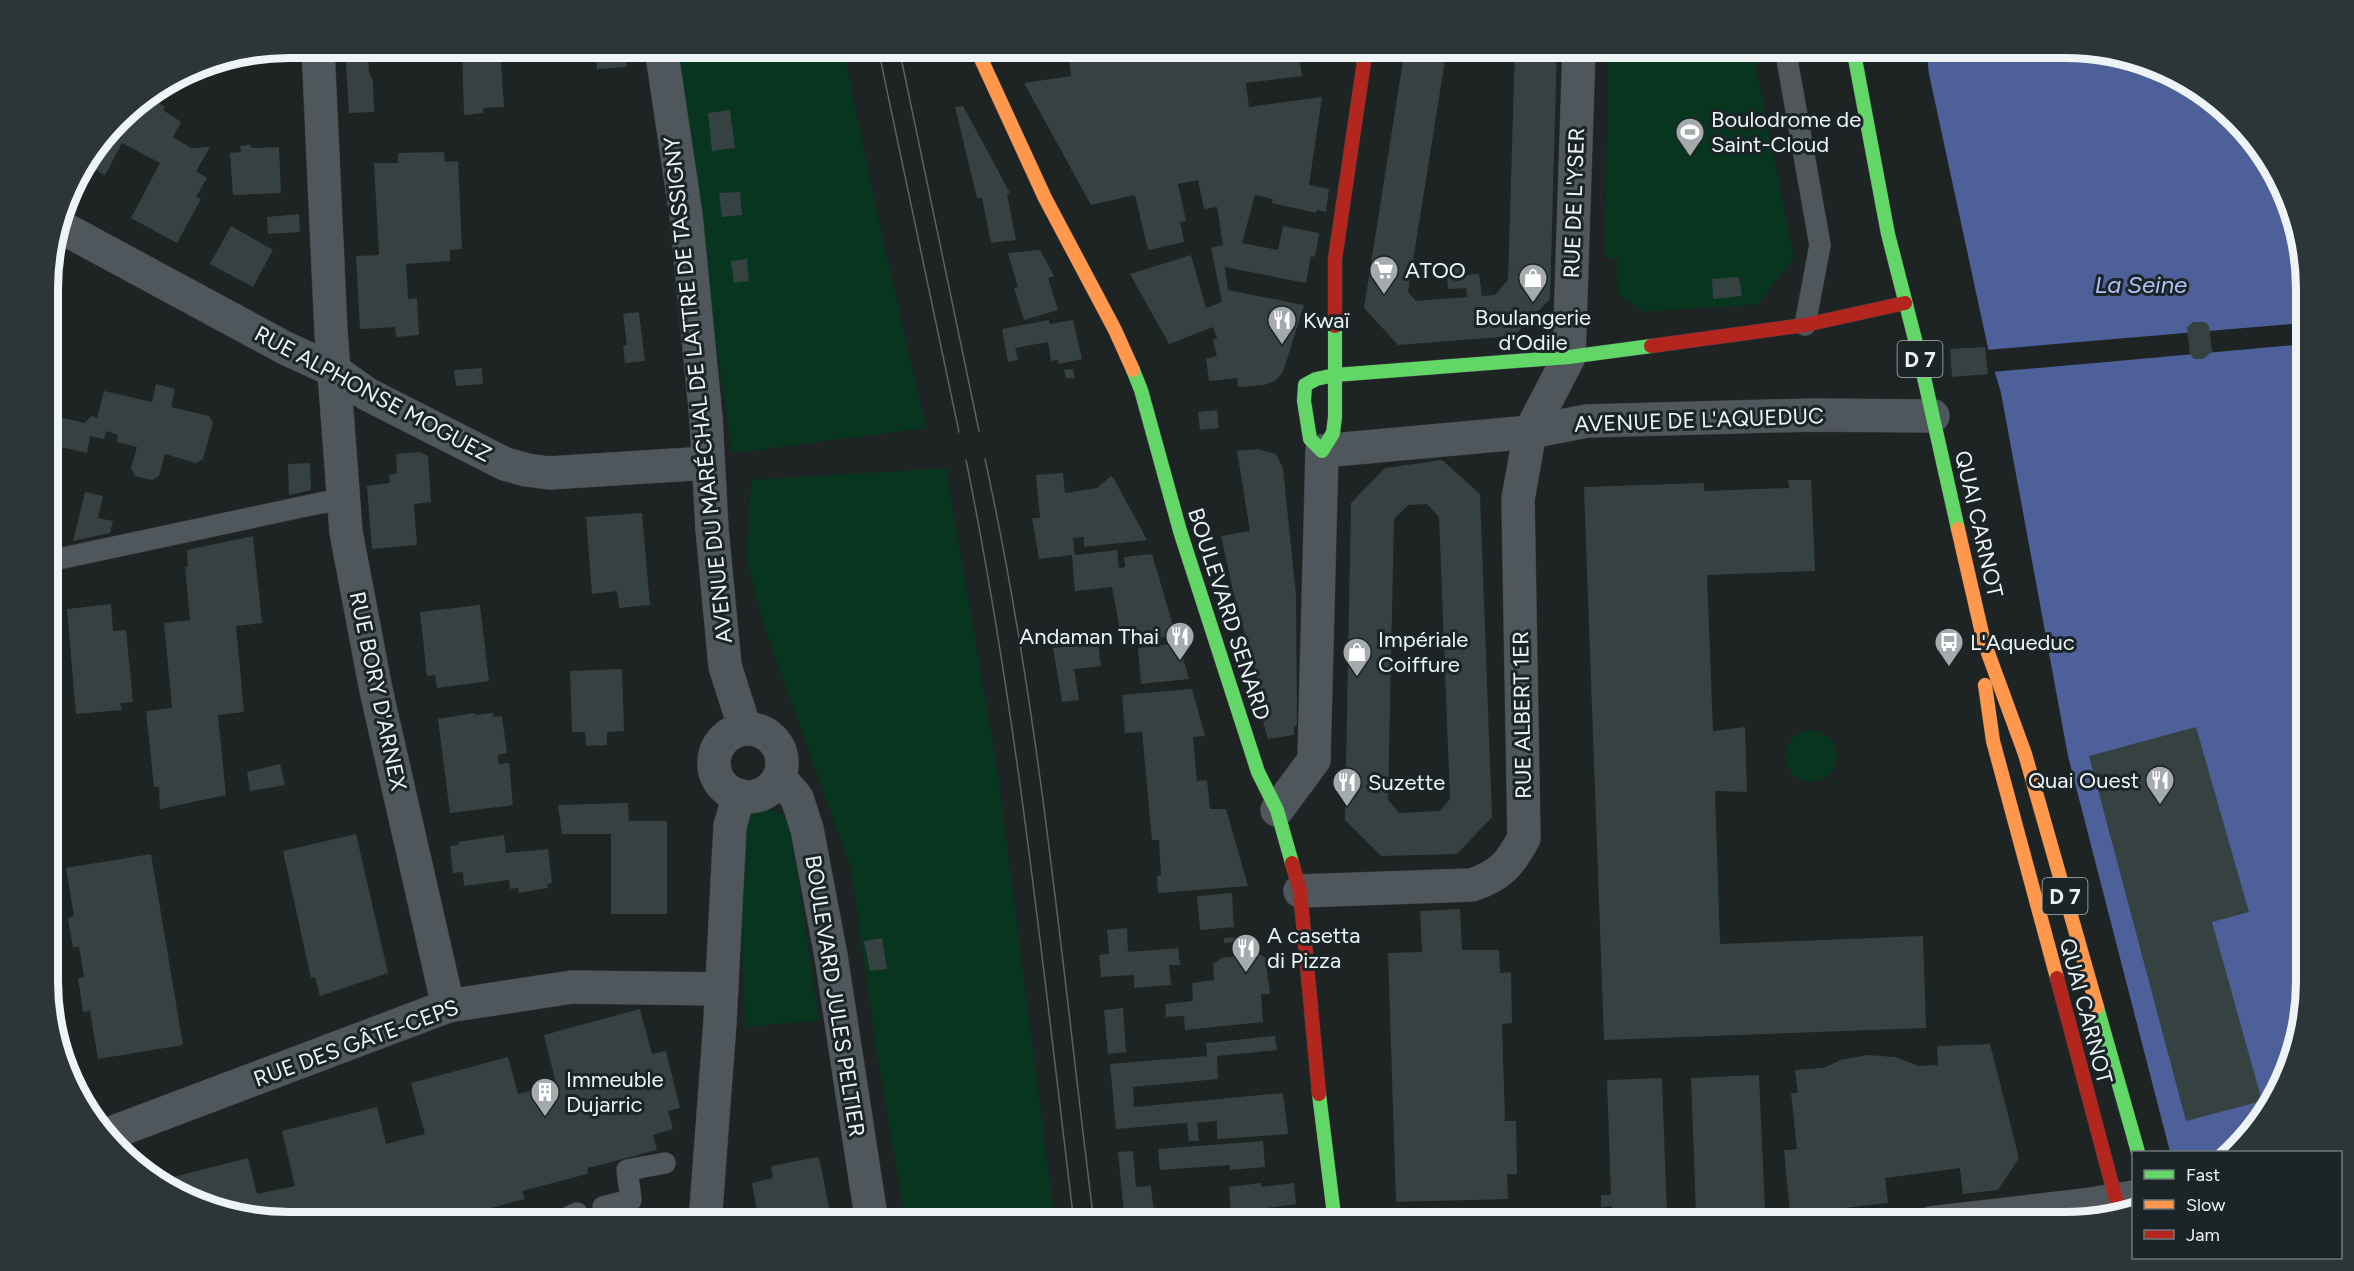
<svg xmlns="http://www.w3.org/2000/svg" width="2354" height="1271" viewBox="0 0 2354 1271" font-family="Figtree,sans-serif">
<rect width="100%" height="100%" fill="#1e2323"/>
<g fill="#08351f">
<polygon points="674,48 843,48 882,236 926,428 732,453"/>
<polygon points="1721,48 1752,48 1794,257 1759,304 1644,312 1618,294 1617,258 1605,258 1608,57"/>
<polygon points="946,468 998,774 1055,1223 906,1223 876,1046 851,869 763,623 747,560 751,480"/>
<circle cx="1811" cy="756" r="26"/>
<path d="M761,808c15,1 21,5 29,18l29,194 -74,7 -7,-192c5,-14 8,-22 23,-27z"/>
</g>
<polygon fill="#4e6099" points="1926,48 2065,48 2172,73 2224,108 2265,155 2304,258 2306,982 2281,1089 2246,1141 2233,1152 2170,1152 2068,756 2001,393 1988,348 1929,74"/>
<polygon fill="#1e2323" points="2304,323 2304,344 2095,363 1992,372 1986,350"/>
<g fill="#364241" fill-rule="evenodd">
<polygon points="345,48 368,48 369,73 373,80 374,112 349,113"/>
<polygon points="462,48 500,48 504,107 483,108 483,113 464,115"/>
<polygon points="600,48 624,48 627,67 597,69 596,55"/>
<polygon points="1009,48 1298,48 1302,76 1246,83 1249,107 1322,97 1309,185 1329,189 1326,212 1317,210 1316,213 1272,203 1273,199 1255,195 1242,243 1278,250 1283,226 1319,233 1315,257 1311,256 1306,283 1225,267 1228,290 1304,305 1283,372 1275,381 1264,385 1238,387 1237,378 1209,381 1206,359 1217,356 1213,340 1217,338 1213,327 1169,344 1130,274 1191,255 1206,308 1222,302 1211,248 1223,245 1217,207 1204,209 1198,180 1178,184 1186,221 1180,222 1184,242 1148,250 1135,195 1091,205 1024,83 1071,76 1068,50 1013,58"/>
<polygon points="1405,48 1447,48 1408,292 1416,301 1467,297 1466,288 1448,289 1446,264 1464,263 1465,275 1479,274 1482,296 1495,295 1508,280 1515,48 1557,48 1550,299 1514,336 1398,345 1364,308"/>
<polygon points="149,96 165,107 163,110 181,122 173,137 191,148 210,147 196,171 207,178 196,197 201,199 177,243 131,218 160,163 122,143 105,175 86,165 130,108"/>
<polygon points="963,106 1010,193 1007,194 1016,240 991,243 982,198 977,198 955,107"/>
<polygon points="730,110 735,148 712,151 708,113"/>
<polygon points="251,145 251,148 279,147 281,193 233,195 230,153 241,152 240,146"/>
<polygon points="444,152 445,162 458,161 462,249 450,250 450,261 406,264 408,299 417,298 419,335 396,337 395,327 360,329 356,256 379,255 374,163 398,163 398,153"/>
<polygon points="740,192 742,215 722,217 719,193"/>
<polygon points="299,214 300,232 268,234 267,217"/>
<polygon points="231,226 273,250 253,287 210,264"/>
<polygon points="1040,250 1054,276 1048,278 1058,310 1024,320 1014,288 1018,287 1008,253"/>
<polygon points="747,259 749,281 734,283 731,261"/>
<polygon points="1739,277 1742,296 1713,299 1712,279"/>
<polygon points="639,312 645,361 625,363 623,346 627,345 623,314"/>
<polygon points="1049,320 1050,324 1073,320 1082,359 1059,364 1058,360 1051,361 1048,342 1015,348 1018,360 1008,362 1002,329"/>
<polygon points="2193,322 2205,322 2209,326 2212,352 2203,359 2194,359 2190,354 2187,327"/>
<polygon points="1985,347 1988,374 1952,377 1950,349"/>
<polygon points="482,368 483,384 456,386 454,370"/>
<polygon points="1073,369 1075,378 1066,378 1064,370"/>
<polygon points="156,384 175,389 171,407 209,416 213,423 203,459 196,463 165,454 159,476 152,480 135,476 131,468 137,447 117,442 118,435 106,431 104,439 90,436 87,453 52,445 59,417 85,423 91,416 97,418 104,391 152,402"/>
<polygon points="1217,410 1219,428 1200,430 1198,412"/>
<polygon points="1258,449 1276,454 1283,468 1296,595 1297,725 1294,727 1294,735 1268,739 1254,690 1260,688 1233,591 1221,536 1250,531 1237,451"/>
<polygon points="420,452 428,456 431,502 414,504 417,545 372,549 367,486 390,483 389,475 397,473 396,454"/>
<path d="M1442,460l38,34 12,323 -35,37 -76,2 -36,-36 6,-317 34,-35zM1427,504l12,13 11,282 -10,12 -41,2 -11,-13 6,-281 14,-14z"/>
<polygon points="310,463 311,490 289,495 288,464"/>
<polygon points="1063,473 1065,493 1097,488 1111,476 1114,479 1147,540 1084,547 1084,537 1073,538 1075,555 1117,550 1119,568 1125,567 1124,557 1152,554 1176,636 1122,641 1112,587 1075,591 1072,555 1039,559 1032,518 1040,518 1036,475"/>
<polygon points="1788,480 1811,480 1815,571 1707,575 1713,731 1745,727 1747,792 1715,791 1720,944 1923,936 1926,1028 1604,1040 1584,487 1704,483 1704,491 1789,488"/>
<polygon points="85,492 103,496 98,518 113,521 110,533 73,541"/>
<polygon points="642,513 650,605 619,608 617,591 592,594 586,517"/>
<polygon points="253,536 262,623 236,626 244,712 218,715 226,795 160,809 159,787 154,787 146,711 172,708 164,623 190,620 185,567 188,567 187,550"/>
<polygon points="111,604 113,631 126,630 133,702 120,703 122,710 76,714 67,609"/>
<polygon points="480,605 489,681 437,688 435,675 427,676 420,612"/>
<polygon points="1179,643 1189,679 1141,684 1138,648"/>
<polygon points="1098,644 1101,666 1074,669 1079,700 1062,702 1053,648"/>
<polygon points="622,669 624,731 607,732 607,745 586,746 585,732 572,732 570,671"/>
<polygon points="1192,689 1205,736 1193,737 1197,781 1207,780 1210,809 1226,809 1248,886 1158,893 1157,876 1161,875 1159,840 1152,840 1142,732 1125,733 1122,695"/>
<polygon points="475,713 475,715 493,713 493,717 502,716 507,753 498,755 498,759 499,764 509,763 513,805 450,813 438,719"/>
<polygon points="2196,727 2249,912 2212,922 2262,1101 2186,1121 2089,756"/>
<polygon points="280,764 285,785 250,791 247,772"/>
<polygon points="628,803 629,821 667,821 667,914 611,914 611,834 562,834 558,805"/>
<polygon points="356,834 388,973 320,996 315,977 311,978 283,851"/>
<polygon points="504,835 506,853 548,849 552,883 547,884 548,888 519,893 518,888 510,889 509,880 464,886 463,872 453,873 450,846 459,845 458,842"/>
<polygon points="151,854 183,1045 98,1059 90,1011 83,1012 78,978 84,977 79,946 73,948 68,918 74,916 66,868"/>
<polygon points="1232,893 1234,927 1200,930 1197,896"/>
<polygon points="1460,909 1462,950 1499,950 1500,973 1511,972 1512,1023 1502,1024 1505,1121 1516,1121 1517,1174 1507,1174 1508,1199 1396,1202 1388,953 1422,952 1420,911"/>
<polygon points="1127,928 1128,952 1178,948 1180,965 1169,965 1171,985 1134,988 1134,975 1101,977 1099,955 1109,954 1107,930"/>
<polygon points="1243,937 1243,941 1224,943 1224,938"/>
<polygon points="882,938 887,969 870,971 864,941"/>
<polygon points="1258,954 1265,957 1270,994 1261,994 1263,1022 1185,1030 1184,1016 1166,1017 1165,1004 1193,1001 1192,983 1214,980 1213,964 1222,958"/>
<polygon points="1123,1008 1126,1052 1108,1054 1104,1010"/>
<polygon points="640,1009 652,1054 666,1051 680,1108 668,1111 673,1129 653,1135 657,1150 588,1168 587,1174 522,1191 525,1199 454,1218 455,1223 289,1223 182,1198 157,1181 248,1158 257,1194 295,1186 282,1131 377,1107 386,1144 425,1134 411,1083 508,1057 518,1094 556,1084 544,1035"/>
<polygon points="1275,1036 1277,1050 1217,1056 1218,1079 1133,1087 1134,1107 1283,1093 1288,1134 1217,1139 1217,1121 1197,1123 1199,1141 1189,1141 1187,1123 1116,1129 1110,1064 1207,1056 1206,1043"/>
<polygon points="1990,1044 2019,1158 1998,1190 1963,1194 1960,1168 1885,1178 1888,1203 1790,1214 1784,1150 1797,1149 1791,1093 1798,1093 1795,1070 1823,1068 1841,1060 1867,1055 1895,1057 1919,1066 1938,1065 1937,1046"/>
<polygon points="1759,1075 1765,1210 1696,1213 1691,1078"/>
<polygon points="1662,1078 1667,1215 1612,1216 1612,1206 1601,1207 1601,1195 1611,1195 1607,1080"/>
<polygon points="1263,1141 1265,1167 1230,1170 1230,1165 1160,1170 1158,1149"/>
<polygon points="1133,1151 1136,1187 1151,1186 1155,1223 1125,1223 1118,1152"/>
<polygon points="819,1157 832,1223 759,1223 752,1183 773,1178 771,1166"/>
<polygon points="1261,1183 1261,1187 1294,1183 1296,1204 1231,1213 1229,1187"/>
<polygon points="1297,1210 1298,1223 1265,1223 1265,1215"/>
</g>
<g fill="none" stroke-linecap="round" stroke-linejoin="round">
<g stroke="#3c3f40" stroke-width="22">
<g id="lane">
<polyline points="1785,48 1820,245 1805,325"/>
<polyline points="49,561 320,503 343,500"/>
<polyline points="603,1207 631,1200 627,1170 665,1163"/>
<polyline points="556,1223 577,1213"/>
</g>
</g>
<g stroke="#3c3f40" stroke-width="34">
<g id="street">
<polyline points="318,48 331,332 346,532 376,690 448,1006"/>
<polyline points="661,48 686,215 706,418 712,529 725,666 745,729"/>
<polyline points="61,227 285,348 335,371 367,394 505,464 527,470 549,473 708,463"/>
<circle cx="748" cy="763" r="34"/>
<polyline points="779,777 797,798 807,829 831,956 872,1223"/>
<polyline points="1277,810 1314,760 1322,451 1530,432 1587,421 1812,415 1933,416"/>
<path d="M1300,891l172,-6c29,-10 38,-21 52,-47l-6,-339 12,-67 39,-75 10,-309"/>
<polyline points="106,1135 448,1006 572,987 722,989"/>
<polyline points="705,1223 720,1022 730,826 739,795"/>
<polyline points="1931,1223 2085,1205 2134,1197"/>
</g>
</g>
<g stroke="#3c3f40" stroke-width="15">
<g id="fast">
<polyline points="1853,48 1888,234 1919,355 1958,529"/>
<polyline points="1335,326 1335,417 1333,433 1322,451 1310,439 1304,401 1305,385 1316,379 1335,375 1569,357 1651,346"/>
<polyline points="1133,370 1141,390 1180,531 1258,772 1277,810 1292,863"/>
<polyline points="2097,1007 2138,1152"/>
<polyline points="1319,1094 1335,1223"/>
</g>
</g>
<g stroke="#3c3f40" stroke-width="15">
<g id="slow">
<polyline points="976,48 1045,198 1115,330 1133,370"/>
<polyline points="1958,529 1984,642 2025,754 2097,1007"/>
<polyline points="1985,685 1993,741 2057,978"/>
</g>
</g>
<g stroke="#3c3f40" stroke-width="15">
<g id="jam">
<polyline points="1335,326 1335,259 1366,48"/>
<polyline points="1651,346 1805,325 1905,303"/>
<polyline points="1292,863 1300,891 1319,1094"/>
<polyline points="2057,978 2120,1215"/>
</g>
</g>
<use href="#lane" stroke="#4f575d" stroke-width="21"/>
<use href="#street" stroke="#4f575d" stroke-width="33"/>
<use href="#fast" stroke="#63d668" stroke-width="14"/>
<use href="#slow" stroke="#ff974d" stroke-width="14"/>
<use href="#jam" stroke="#b3261e" stroke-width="14"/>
<g stroke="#5b6264" stroke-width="1.5">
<polyline points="878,48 959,432"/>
<polyline points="899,48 979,431"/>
<path d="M985,459c55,251 77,509 109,764"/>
<path d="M966,460c51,252 77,508 108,763"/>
</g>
</g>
<defs>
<g id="stadium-pin" transform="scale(1.5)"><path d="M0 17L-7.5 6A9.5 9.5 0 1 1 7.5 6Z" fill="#a5abac" stroke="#1b2426"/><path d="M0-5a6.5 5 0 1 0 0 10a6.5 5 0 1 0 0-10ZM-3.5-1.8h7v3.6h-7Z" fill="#fff"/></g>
<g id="supermarket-pin" transform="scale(1.5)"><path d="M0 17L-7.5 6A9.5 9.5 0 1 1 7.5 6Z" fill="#a5abac" stroke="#1b2426"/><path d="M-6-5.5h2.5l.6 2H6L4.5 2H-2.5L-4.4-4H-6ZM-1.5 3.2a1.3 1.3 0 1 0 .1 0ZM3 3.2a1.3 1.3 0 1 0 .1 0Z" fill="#fff"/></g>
<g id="shop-pin" transform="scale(1.5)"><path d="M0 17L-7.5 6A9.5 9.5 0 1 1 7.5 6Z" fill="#a5abac" stroke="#1b2426"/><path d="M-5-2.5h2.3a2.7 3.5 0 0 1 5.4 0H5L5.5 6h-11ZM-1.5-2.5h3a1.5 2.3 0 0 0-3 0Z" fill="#fff"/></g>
<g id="restaurant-pin" transform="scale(1.5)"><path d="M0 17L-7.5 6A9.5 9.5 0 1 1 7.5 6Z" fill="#a5abac" stroke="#1b2426"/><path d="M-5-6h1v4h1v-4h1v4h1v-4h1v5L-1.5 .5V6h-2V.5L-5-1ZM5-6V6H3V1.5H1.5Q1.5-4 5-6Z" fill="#fff"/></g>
<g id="bus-pin" transform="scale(1.5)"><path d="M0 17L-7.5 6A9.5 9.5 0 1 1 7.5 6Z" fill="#a5abac" stroke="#1b2426"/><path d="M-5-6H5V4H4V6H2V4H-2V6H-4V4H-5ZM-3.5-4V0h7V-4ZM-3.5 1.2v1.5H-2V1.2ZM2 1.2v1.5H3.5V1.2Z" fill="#fff"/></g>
<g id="building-pin" transform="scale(1.5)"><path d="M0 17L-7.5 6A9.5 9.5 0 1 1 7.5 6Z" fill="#a5abac" stroke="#1b2426"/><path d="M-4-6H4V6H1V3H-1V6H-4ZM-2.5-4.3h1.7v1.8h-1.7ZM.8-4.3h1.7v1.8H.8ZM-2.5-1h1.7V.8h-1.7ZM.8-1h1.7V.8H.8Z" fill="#fff"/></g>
</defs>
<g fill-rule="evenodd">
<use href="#stadium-pin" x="1690" y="132"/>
<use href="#supermarket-pin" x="1384" y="270"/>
<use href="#shop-pin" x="1533" y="278"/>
<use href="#restaurant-pin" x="1282" y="320"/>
<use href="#restaurant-pin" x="1180" y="636"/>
<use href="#bus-pin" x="1949" y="642"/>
<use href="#shop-pin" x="1357" y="652"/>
<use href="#restaurant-pin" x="2160" y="780"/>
<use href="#restaurant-pin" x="1347" y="782"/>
<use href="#restaurant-pin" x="1246" y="948"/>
<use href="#building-pin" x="545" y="1092"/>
</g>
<g text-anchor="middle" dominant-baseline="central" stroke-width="6" stroke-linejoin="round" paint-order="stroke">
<g fill="#1b2426" stroke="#afb6b7" stroke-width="1.5">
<rect x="1897.5" y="341" width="45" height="36" rx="4.5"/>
<rect x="2042.5" y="878" width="45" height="36" rx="4.5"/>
</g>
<g font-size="21" font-weight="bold" fill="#eef4f5">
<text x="1920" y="359">D 7</text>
<text x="2065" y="896">D 7</text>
</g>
<g font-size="22" fill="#eef4f5" stroke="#1b2426" text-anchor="start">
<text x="1711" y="119">Boulodrome de<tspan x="1711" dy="25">Saint-Cloud</tspan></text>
<text x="1405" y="270">ATOO</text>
<text x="1533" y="317" text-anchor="middle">Boulangerie<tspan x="1533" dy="25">d'Odile</tspan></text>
<text x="1303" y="320">Kwaï</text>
<text x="1159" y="636" text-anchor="end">Andaman Thai</text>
<text x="1378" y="639">Impériale<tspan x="1378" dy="25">Coiffure</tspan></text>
<text x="1970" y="642">L'Aqueduc</text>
<text x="2139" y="780" text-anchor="end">Quai Ouest</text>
<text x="1368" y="782">Suzette</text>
<text x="1267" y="935">A casetta<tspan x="1267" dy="25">di Pizza</tspan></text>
<text x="566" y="1079">Immeuble<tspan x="566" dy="25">Dujarric</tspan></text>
</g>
<g font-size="22" fill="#eef4f5" stroke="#1b2426">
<text transform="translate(1574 203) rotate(-88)">RUE DE L'YSER</text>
<text transform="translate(698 390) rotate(-96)">AVENUE DU MARÉCHAL DE LATTRE DE TASSIGNY</text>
<text transform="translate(373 394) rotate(28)">RUE ALPHONSE MOGUEZ</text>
<text transform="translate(1699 420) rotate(-2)">AVENUE DE L'AQUEDUC</text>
<text transform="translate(1979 524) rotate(77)">QUAI CARNOT</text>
<text transform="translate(1229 614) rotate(72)">BOULEVARD SENARD</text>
<text transform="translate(378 691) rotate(78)">RUE BORY D'ARNEX</text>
<text transform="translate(1522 715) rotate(-91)">RUE ALBERT 1ER</text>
<text transform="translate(835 996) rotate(81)">BOULEVARD JULES PELTIER</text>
<text transform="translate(2086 1011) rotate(75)">QUAI CARNOT</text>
<text transform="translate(356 1043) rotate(-20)">RUE DES GÂTE-CEPS</text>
</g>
<g font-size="24" font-style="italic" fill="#afc2f8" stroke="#1b2426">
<text x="2141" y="284">La Seine</text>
</g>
</g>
<path d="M0 0H2354V1271H0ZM289 58H2065A231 231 0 0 1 2296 289V981A231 231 0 0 1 2065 1212H289A231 231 0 0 1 58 981V289A231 231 0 0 1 289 58Z" fill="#2c3537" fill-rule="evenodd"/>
<path fill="none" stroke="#eef4f5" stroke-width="8" d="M289 58H2065A231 231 0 0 1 2296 289V981A231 231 0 0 1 2065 1212H289A231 231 0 0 1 58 981V289A231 231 0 0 1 289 58Z"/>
<rect x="2132" y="1151" width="210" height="108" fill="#1b2426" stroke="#6f7779" stroke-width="1.5"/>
<rect x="2144" y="1170" width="30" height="9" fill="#63d668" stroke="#6f7779" stroke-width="1.5"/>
<text x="2186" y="1181" font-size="18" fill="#eef4f5">Fast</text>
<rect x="2144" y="1200" width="30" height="9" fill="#ff974d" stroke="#6f7779" stroke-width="1.5"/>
<text x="2186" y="1211" font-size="18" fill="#eef4f5">Slow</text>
<rect x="2144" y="1230" width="30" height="9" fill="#b3261e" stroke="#6f7779" stroke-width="1.5"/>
<text x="2186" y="1241" font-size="18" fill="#eef4f5">Jam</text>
</svg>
